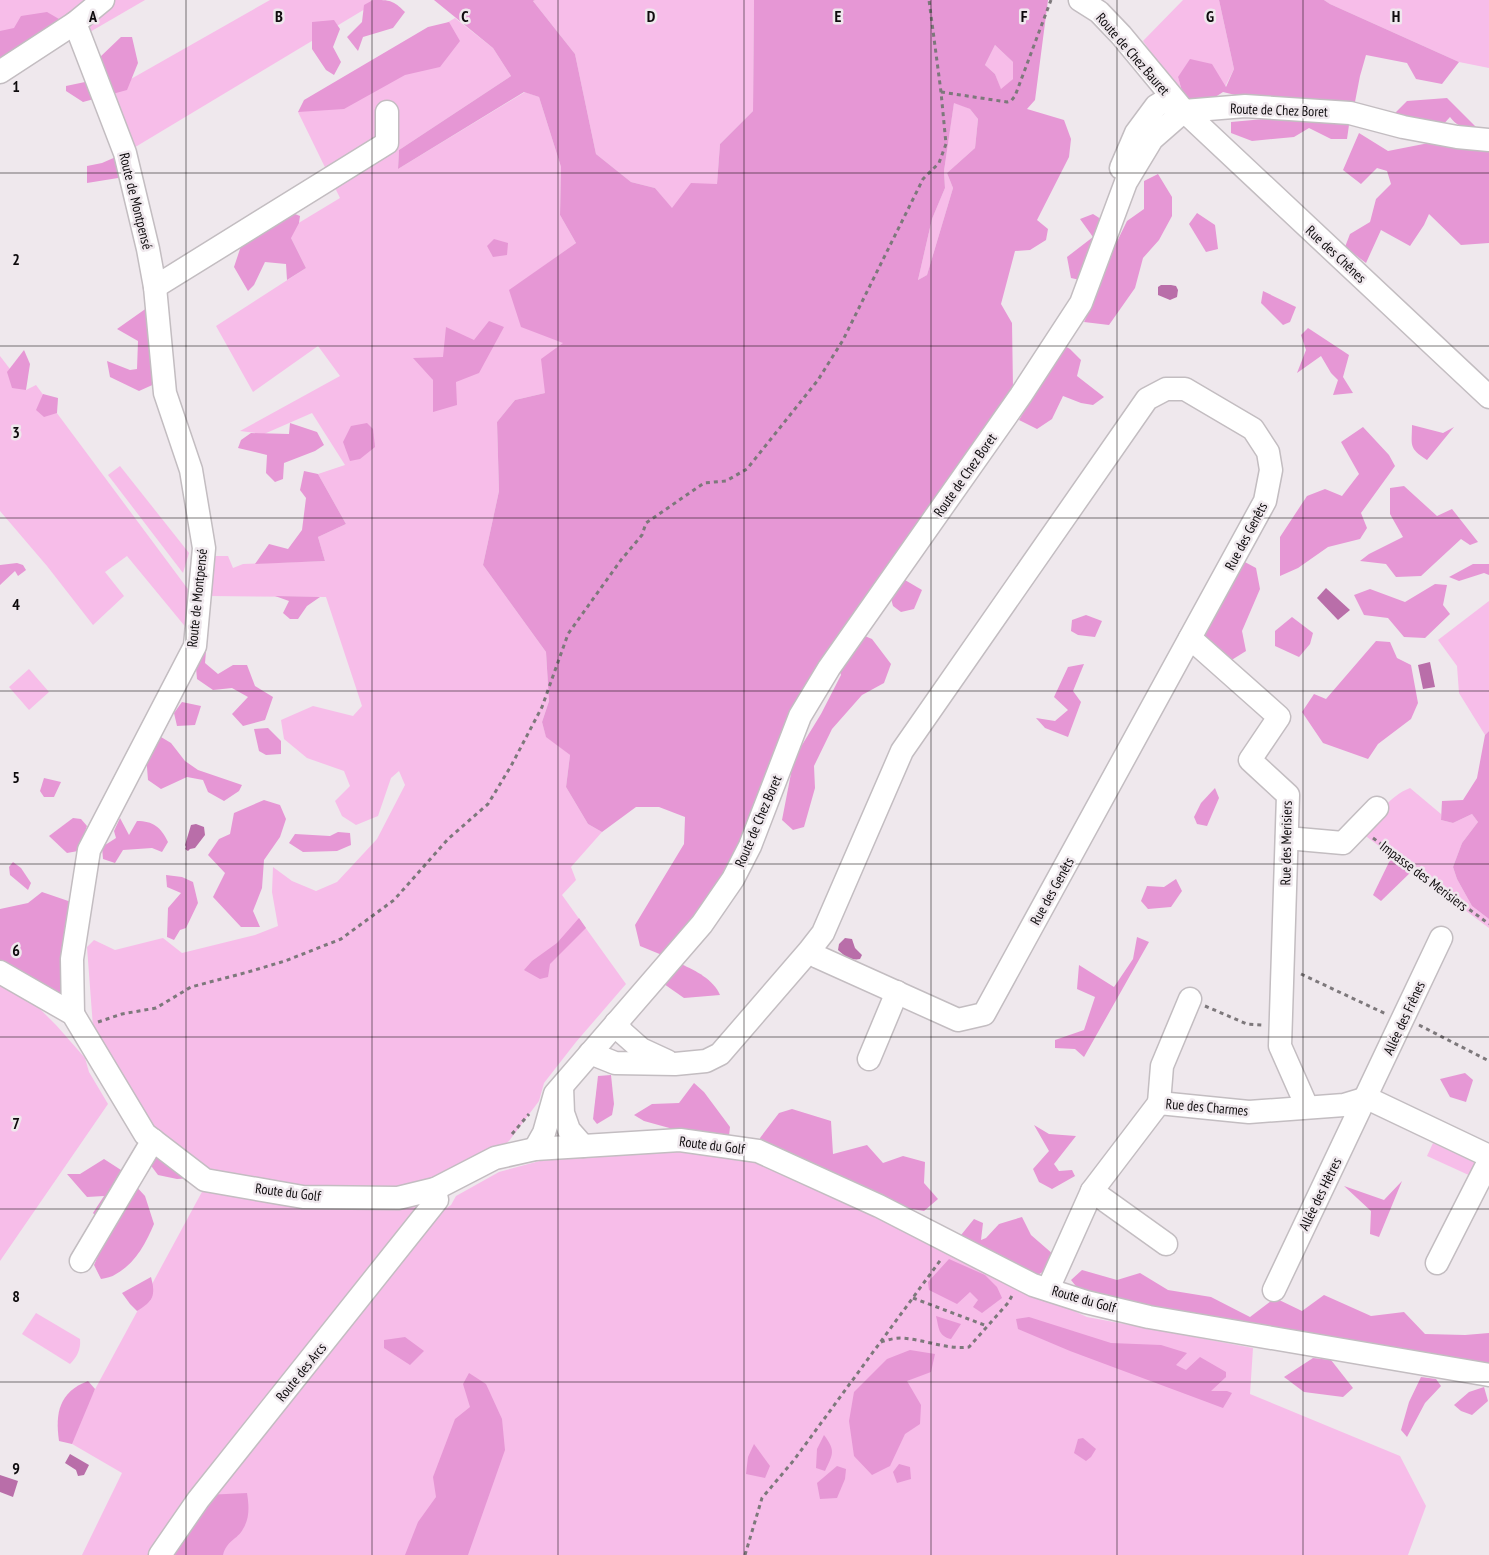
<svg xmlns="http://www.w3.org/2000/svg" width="1489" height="1555" viewBox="0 0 1489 1555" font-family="'PT Sans Narrow',sans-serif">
<rect width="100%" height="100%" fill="#efe8ed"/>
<g fill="#f7bde9">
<polygon points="0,0 103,0 0,72"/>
<polygon points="110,0 145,0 83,36 83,27"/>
<polygon points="270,0 380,0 132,149 108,92"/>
<polygon points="535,0 754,0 753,111 720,144 717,185 672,209 655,188 631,182 596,154 575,54 533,1"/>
<polygon points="1183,0 1219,0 1234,69 1225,87 1178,77 1181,88 1173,83 1143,41"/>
<polygon points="1324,0 1489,0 1489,68 1459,62 1330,4"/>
<polygon points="455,18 493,48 511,76 399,150 398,169 525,92 539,97 561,167 560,215 576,243 510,290 564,343 545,393 515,400 497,422 499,491 483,565 546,652 549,701 542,722 546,736 570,755 566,787 588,824 602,832 571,867 576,880 562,895 626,984 576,1042 544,1083 539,1101 509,1141 423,1208 438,1214 451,1205 456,1196 499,1172 547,1159 627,1152 700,1152 757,1160 830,1191 951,1254 1087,1317 1253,1348 1250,1394 1400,1456 1426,1506 1408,1555 82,1555 122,1473 67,1441 210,1177 146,1127 93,1027 87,947 94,940 115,950 163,938 182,953 255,935 278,926 272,892 273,867 292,881 316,891 337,882 377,839 405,785 399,771 391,778 378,816 356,825 342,816 335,801 350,786 344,771 307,758 284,739 281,720 313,706 353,716 362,706 326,597 210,596 215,556 228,556 233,568 243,564 325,561 318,537 346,524 318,474 345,465 312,413 264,434 240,431 340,376 318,346 253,392 216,326 306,268 287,230 340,198 298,112"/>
<polygon points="995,45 1013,62 1013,79 1001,90 995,74 985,65"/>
<polygon points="954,102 970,109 978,119 975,148 947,173 953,188 927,275 918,280 932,219 945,188 944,171"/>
<polygon points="0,356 26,390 36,385 196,600 188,630 127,556 105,572 124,596 93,625 47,566 0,511"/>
<polygon points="120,466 189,553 183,573 108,475"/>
<polygon points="1489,601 1489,731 1485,735 1459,693 1457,666 1438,640"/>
<polygon points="29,669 49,692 29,710 9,687"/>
<path d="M1410,788l31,26v6l12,3 19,-9 6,8 -16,21 -9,24 4,12 15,27 17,13v9l-126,-94c13,-17 26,-38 47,-46z"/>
<polygon points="0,981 29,998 56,1025 85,1058 89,1072 108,1104 0,1261"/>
<polygon points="1433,1143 1478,1164 1473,1177 1427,1156"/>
<path d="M36,1313l44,26c1,10 -3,18 -10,25l-48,-30z"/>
</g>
<g fill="#e697d5" fill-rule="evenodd">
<path d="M373,0c17,0 20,0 32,12l-12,16 -30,9 -5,14 -11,-14 15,-15 2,-17z"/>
<path d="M434,0h101l-2,1 42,53 21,100 35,28 24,6 17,20 19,-25 26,1 3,-40 33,-33 1,-111h294l-13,100 -8,9 37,11 7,19 -2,18 -32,63 11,9 -2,11 -16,10 -15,1 -14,53 11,19 1,66 -153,245 12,5 19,25 -7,19 -22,12 -30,34 -18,37 1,22 -11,39 -11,3 -11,-10 12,-62 27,-44 20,-39 -7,-25 -77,164 -34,66 -61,75 -22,-9 -5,-21 49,-81 1,-27 -26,-10h-23l-34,25 -14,-8 -22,-37 4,-32 -24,-18 -4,-15 7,-21 -3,-49 -63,-87 16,-74 -2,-69 18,-22 30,-7 -4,-34 22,-16 -42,-16 -12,-37 67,-47 -16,-28 1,-48 -22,-70 -15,-5 -126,77 1,-19 112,-74 -18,-28zM995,45l18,17v17l-12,10 -6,-15 -10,-9zM954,103l16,6 8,10 -3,29 -28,25 6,15 -26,87 -9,5 14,-61 13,-31 -1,-17z"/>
<polygon points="1219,0 1324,0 1330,4 1459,62 1442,84 1416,79 1407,63 1366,55 1360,76 1354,107 1280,106 1223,92 1200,107 1185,102 1178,77 1190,59 1212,64 1226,87 1234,69"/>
<polygon points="47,12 59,19 65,30 0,72 0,31 14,28 21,16"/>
<polygon points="334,20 340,29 333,47 341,62 334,75 326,70 312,49 312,22"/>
<polygon points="449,22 460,41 440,67 405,75 344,109 298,112 304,100 428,27"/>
<polygon points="121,37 132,37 138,63 127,90 83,102 66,91 66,86 85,82 99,58"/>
<path d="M1447,98l29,29c-12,2 -18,0 -26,-10l-18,20 -37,-24 12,-12z"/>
<polygon points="1326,118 1349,125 1347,139 1331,139 1309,128 1294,137 1252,141 1231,133 1231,122 1264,119"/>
<polygon points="1359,133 1388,151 1444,140 1489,145 1489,243 1461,245 1429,214 1424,225 1410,246 1381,230 1366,263 1345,247 1350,234 1370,222 1376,199 1391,184 1387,171 1377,168 1361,184 1343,170"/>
<polygon points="118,156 122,168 118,178 87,183 87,166 102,163"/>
<polygon points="1158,174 1172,197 1172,216 1159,240 1143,258 1135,288 1109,325 1084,322 1091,307 1110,256 1127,221 1144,209 1144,181"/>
<polygon points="1197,213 1215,225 1218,249 1206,252 1189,224"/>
<polygon points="295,214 300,216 299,223 291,238 306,268 287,280 286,264 265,262 254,285 248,291 234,267 244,237"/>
<polygon points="1093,214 1104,221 1080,280 1071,278 1067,257 1093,237 1080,219"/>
<polygon points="494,239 508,243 507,255 493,257 487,246"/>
<polygon points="1263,291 1296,307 1290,322 1283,325 1261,303"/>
<polygon points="151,305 159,382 139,391 110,377 107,361 130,370 137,369 138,341 117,329"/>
<polygon points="489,321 504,327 479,373 456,382 457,405 433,412 433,380 413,358 443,357 446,327 474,340"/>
<polygon points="1308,328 1349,355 1343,377 1353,393 1333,395 1338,380 1331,373 1321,356 1297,373 1306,350 1301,335"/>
<polygon points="1063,345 1070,349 1081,360 1077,376 1104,397 1093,405 1081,403 1063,396 1052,419 1037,429 1019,420"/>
<polygon points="24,350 30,364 26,390 12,388 7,372"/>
<polygon points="43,394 58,398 57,413 44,417 36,410"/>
<polygon points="290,423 317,432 324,445 315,451 284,463 283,479 275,482 266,473 267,455 238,448 241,440 251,433 289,434"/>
<polygon points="367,423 373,429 375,447 360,459 350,461 343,442 351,426"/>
<path d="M1412,425l31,8 11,-6 -27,33c-19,-12 -15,-15 -15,-35z"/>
<polygon points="1363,427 1389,455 1395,466 1361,513 1367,528 1360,539 1328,547 1298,568 1280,576 1280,537 1307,496 1325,489 1342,496 1359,474 1341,442"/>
<polygon points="304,471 318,474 346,524 318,537 325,561 255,564 269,544 288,549 302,530 306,498 300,490"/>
<polygon points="1404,486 1437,516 1452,509 1478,542 1470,545 1461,539 1421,576 1396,577 1386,564 1360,561 1369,554 1403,537 1390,514 1390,488"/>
<polygon points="1243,561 1256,568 1260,589 1242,631 1246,651 1230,661 1209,649 1203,634"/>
<polygon points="17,563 23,565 26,570 18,576 15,571 0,585 0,565"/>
<polygon points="1473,564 1489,564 1489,575 1484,573 1459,581 1449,577"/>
<polygon points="905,580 922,590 914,609 901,612 893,606 890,595"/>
<polygon points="1435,584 1447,585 1443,605 1450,614 1425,638 1404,637 1388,618 1364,615 1354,595 1370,589 1405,602"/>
<polygon points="275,596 320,597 307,606 298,619 290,619 283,613 289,601"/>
<polygon points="1086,615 1102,621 1095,637 1078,635 1071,631 1072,620"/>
<polygon points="1292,617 1313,633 1310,644 1299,657 1275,646 1275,631"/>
<polygon points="1376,641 1390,642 1397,658 1411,665 1418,703 1411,719 1378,744 1368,759 1323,743 1302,712 1314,694 1326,699"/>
<polygon points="206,651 205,663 218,674 233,665 247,665 255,686 273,697 265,720 243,726 232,714 248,697 232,688 213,690 197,679 195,657"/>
<polygon points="1084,664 1073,691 1081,702 1068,737 1045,728 1036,718 1055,721 1068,710 1054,697 1068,667"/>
<polygon points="182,702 201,706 195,725 177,726 174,713"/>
<polygon points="268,728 281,741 281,754 266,755 259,751 254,729"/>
<polygon points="1489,731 1489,919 1472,906 1457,879 1453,867 1462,843 1478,822 1472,814 1453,823 1441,820 1442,801 1463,800 1477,778 1485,735"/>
<polygon points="156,734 171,743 185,761 198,770 242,785 239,791 224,801 208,792 203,780 187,777 161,789 148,780 146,754"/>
<polygon points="44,778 61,782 54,797 44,797 40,791"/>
<polygon points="1215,788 1219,798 1207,826 1197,824 1194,817 1201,803"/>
<polygon points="264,800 280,805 286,819 280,837 264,860 262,888 253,911 260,927 241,927 213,897 225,873 208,855 219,839 230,834 234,813"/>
<polygon points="73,818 81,819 87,826 78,851 67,853 49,836"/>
<path d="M120,818l9,17 8,-14c16,0 24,6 31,21l-6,10 -10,-4 -29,2 -8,13 -12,-4 -1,-12 14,-9 -2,-7z"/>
<polygon points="338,832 350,833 351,845 337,851 303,852 289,843 295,834 330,836"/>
<polygon points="1392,856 1412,871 1381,901 1373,895"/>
<polygon points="13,862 21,868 31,883 28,890 10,875 9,867"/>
<polygon points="166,875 182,877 193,882 198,903 186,928 180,930 174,940 167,937 168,908 181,893 167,887"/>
<polygon points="1176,879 1182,891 1171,907 1148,909 1141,901 1147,886 1164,887"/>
<polygon points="42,892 80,905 73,1014 0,972 0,909 28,903"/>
<polygon points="579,918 586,928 550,964 548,977 540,979 524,970 532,961 557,943"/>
<polygon points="1137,937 1149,942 1084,1057 1075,1049 1055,1048 1055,1040 1084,1030 1095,997 1077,989 1079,965 1114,987 1133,959"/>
<path d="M681,964c15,7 32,15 39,31l-36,3 -20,-14z"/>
<polygon points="1465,1073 1473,1080 1466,1102 1450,1097 1440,1079"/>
<polygon points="611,1075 614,1104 612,1115 597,1124 593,1119 598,1076"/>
<polygon points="694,1083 704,1092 730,1127 729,1136 702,1137 644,1121 634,1115 652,1104 679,1103"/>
<polygon points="792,1109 831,1121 833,1154 867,1145 883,1163 903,1156 925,1162 924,1183 938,1199 924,1211 889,1205 762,1148 760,1138 779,1113"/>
<polygon points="1034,1125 1049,1134 1076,1136 1054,1164 1059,1171 1072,1170 1075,1176 1052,1189 1039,1182 1033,1169 1049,1151"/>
<polygon points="140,1151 210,1177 177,1179 158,1175"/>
<path d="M104,1159l17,11 24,26 9,28c-8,19 -19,40 -38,50 -4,3 -10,4 -15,5l-7,-14 15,-35 -16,-17 11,-17 -17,1 -20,-23h13z"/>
<polygon points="1402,1181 1379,1237 1370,1234 1371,1211 1344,1186 1384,1200"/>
<polygon points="1022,1217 1031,1235 1054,1255 1044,1271 1035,1277 957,1240 974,1219 983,1223 981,1240 986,1238 999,1224"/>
<polygon points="949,1259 985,1275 997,1287 1002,1298 982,1313 973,1307 978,1300 970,1292 957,1304 929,1290 928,1282"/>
<polygon points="1082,1270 1117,1280 1140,1273 1168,1290 1211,1297 1250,1317 1275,1298 1302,1311 1324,1295 1371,1316 1404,1312 1425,1334 1465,1335 1489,1333 1489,1375 1087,1300 1071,1280"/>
<path d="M151,1277c5,19 2,24 -14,34l-7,-7 -8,-11z"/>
<path d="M936,1316l25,8 -10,15c-13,-3 -12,-11 -15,-23z"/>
<polygon points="1029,1317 1111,1343 1161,1345 1187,1353 1176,1365 1186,1370 1200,1357 1226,1372 1226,1377 1211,1391 1227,1391 1232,1393 1223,1408 1070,1351 1018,1329 1016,1319"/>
<polygon points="405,1337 424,1351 410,1365 384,1348 384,1340"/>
<polygon points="910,1350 935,1354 931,1372 907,1381 921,1405 920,1424 905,1434 890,1466 872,1475 854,1456 849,1421 854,1392 887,1359"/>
<polygon points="1313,1358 1331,1360 1353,1388 1343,1397 1304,1392 1284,1377"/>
<polygon points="469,1373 486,1384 502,1419 505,1450 468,1555 405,1555 418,1522 436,1497 433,1477 455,1419 470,1407 463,1384"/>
<polygon points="1421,1377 1436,1379 1441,1386 1425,1403 1407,1437 1401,1430 1409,1402"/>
<path d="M88,1381l7,8 -23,55 -13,-3c-4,-28 0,-49 29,-60z"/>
<polygon points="1484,1387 1488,1401 1472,1415 1461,1411 1454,1405 1469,1392"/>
<path d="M824,1435c12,16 9,19 1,36l-9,-3 1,-19z"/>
<polygon points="1083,1438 1096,1449 1091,1457 1086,1461 1074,1453 1078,1439"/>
<polygon points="754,1444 770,1466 765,1478 746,1474 748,1457"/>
<polygon points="899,1464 910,1467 911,1479 897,1483 893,1472"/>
<polygon points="837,1466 846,1469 845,1479 837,1498 820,1499 817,1483"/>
<path d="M247,1493c2,12 3,25 -4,36 -6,11 -16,11 -20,26h-48v-14l30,-46z"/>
</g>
<g fill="#b96ea9">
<polygon points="1161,285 1171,285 1176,286 1178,290 1177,297 1170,300 1158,295 1158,287"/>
<polygon points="1326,588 1350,610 1338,620 1317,598"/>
<polygon points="1430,662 1435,687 1423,689 1418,665"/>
<polygon points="196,824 204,827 205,835 195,848 190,849 188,851 185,849 186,847 185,845 191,825"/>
<path d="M845,938l7,1 3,9 7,7 -2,4c-8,2 -16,-3 -22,-9l1,-6z"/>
<polygon points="70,1454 89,1465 84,1475 78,1476 76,1470 65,1463"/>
<polygon points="0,1475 18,1481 13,1497 0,1492"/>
</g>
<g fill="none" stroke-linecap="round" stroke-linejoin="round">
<g stroke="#c3bdc1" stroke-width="25">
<g id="minor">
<polyline points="1080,0 1099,12 1121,35 1184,111 1489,397"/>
<polyline points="0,72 75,23 103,0"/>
<polyline points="1121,168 1136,133 1156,106 1171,97"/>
<polyline points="155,287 387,143 387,112"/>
<polyline points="1190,638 1279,717 1250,760 1288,795 1280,1046 1307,1107"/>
<polyline points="1287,838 1343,843 1377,808"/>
<polyline points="0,972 73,1014 145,1134 205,1180 303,1197 398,1198 435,1189 495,1158 535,1149 680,1140 758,1151 879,1206 1033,1285 1086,1302 1149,1317 1489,1375"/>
<polyline points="73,1014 72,959 89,850 195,646 204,548 191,470 165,393 155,287 148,249 125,153 75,23"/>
<polyline points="616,1023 623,1033 641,1049 667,1061"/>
<polyline points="590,1053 615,1063 675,1064 706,1061 720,1054 809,951 823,933 902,751 1147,399 1166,389 1185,389 1253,429 1268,452 1271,470 1265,501 984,1014 958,1020 818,957 809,951"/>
<polyline points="869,1059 897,992"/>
<polyline points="562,1087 563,1113 569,1130 583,1146"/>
<polyline points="1159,1103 1162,1066 1190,999"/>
<polyline points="535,1149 544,1133 555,1094 702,924 733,879 750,846 800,716 829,668 1021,395 1081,303 1126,182 1152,139 1184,111 1245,106 1350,113 1403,127 1457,137 1489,140"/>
<polyline points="1092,1191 1166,1244"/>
<polyline points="81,1261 153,1140"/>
<polyline points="1437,1263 1489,1161"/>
<polyline points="1048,1289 1092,1191 1159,1103 1249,1112 1344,1105 1367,1098 1489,1156"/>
<polyline points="1274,1290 1441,938"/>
<polyline points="160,1555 198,1500 437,1200 435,1189"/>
</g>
</g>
<g stroke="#7d787b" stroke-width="3" stroke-dasharray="4 4" stroke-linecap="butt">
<polyline points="941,92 1007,102 1011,101 1015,96 1051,0"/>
<polyline points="1373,838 1489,924"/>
<polyline points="1301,974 1386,1014"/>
<polyline points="1205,1006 1247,1024 1263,1025"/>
<polyline points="98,1022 122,1014 156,1008 191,987 248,972 285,961 341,939 394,900 448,839 488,804 511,766 542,707 568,634 621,560 642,535 646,523 704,483 726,481 747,469 818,380 843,340 923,179 939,163 946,144 941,92 929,0"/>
<polyline points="1419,1025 1489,1061"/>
<polyline points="512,1134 529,1114"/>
<polyline points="913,1298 987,1326"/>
<path d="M881,1342c6,-2 13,-4 20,-4 23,1 45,12 68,9l39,-44 5,-9"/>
<polyline points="745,1555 762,1498 794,1460 942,1258"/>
</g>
<use href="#minor" stroke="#fff" stroke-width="22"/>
</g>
<path fill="none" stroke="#0e0b0d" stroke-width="1" stroke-opacity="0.55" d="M186,0v1555M372,0v1555M558,0v1555M744,0v1555M931,0v1555M1117,0v1555M1303,0v1555M0,173h1489M0,346h1489M0,518h1489M0,691h1489M0,864h1489M0,1037h1489M0,1209h1489M0,1382h1489"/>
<g text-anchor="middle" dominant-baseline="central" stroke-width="5" stroke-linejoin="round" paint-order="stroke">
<g font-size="14" fill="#0e0b0d" stroke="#efe8ed">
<text transform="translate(1133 54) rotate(49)">Route de Chez Bauret</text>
<text transform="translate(1279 110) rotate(2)">Route de Chez Boret</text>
<text transform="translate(136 201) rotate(76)">Route de Montpensé</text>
<text transform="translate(1336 254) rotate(43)">Rue des Chênes</text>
<text transform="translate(965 475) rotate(-55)">Route de Chez Boret</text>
<text transform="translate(1246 536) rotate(-62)">Rue des Genêts</text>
<text transform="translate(197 598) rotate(-84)">Route de Montpensé</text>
<text transform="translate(758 821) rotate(-67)">Route de Chez Boret</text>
<text transform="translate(1286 843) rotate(-89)">Rue des Merisiers</text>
<text transform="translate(1424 876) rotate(37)">Impasse des Merisiers</text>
<text transform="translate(1052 891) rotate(-61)">Rue des Genêts</text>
<text transform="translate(1404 1018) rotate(-65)">Allée des Frênes</text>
<text transform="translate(1207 1107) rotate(5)">Rue des Charmes</text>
<text transform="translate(712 1145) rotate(7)">Route du Golf</text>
<text transform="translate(288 1192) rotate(7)">Route du Golf</text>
<text transform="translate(1320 1194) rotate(-64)">Allée des Hêtres</text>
<text transform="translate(1084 1299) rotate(16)">Route du Golf</text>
<text transform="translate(301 1372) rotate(-51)">Route des Arcs</text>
</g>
</g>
<g font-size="16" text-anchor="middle" font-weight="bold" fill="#0e0b0d" stroke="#efe8ed" stroke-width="5" stroke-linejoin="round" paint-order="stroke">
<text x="93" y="22">A</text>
<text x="279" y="22">B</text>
<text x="465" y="22">C</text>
<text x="651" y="22">D</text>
<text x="838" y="22">E</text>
<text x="1024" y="22">F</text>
<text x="1210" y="22">G</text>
<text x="1396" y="22">H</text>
<text x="16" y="92">1</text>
<text x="16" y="265">2</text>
<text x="16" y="438">3</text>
<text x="16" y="610">4</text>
<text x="16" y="783">5</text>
<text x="16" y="956">6</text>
<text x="16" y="1129">7</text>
<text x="16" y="1302">8</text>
<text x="16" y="1474">9</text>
</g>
</svg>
